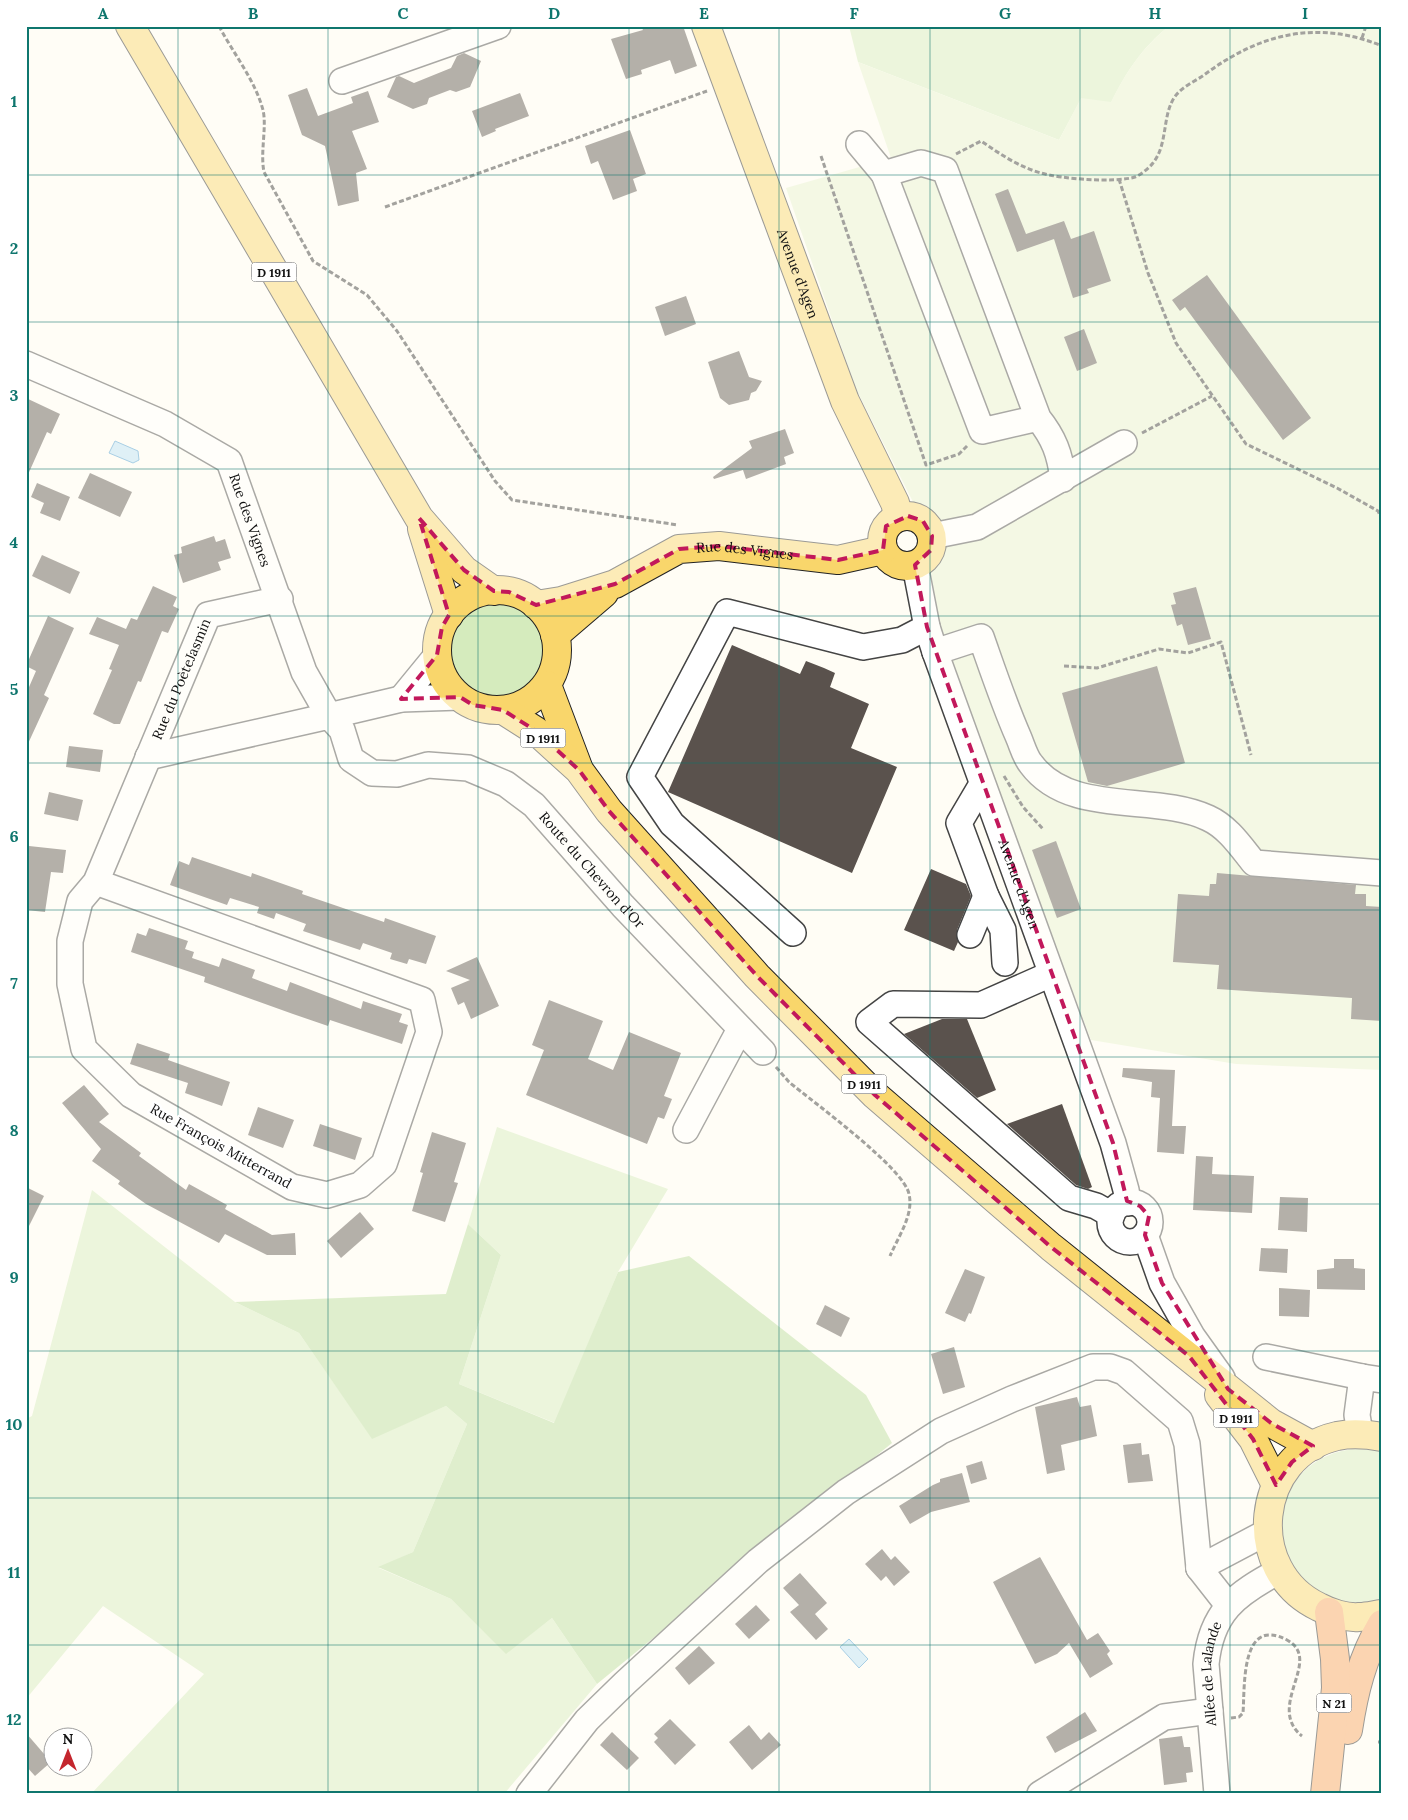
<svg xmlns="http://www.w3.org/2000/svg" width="1408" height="1820" viewBox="0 0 1408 1820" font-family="Lora,serif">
<rect width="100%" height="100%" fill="#fffdf5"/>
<g fill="#d5ebbd">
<path d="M849,26h320c-27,22 -43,46 -58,77l-30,-4 -22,41 -201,-78z"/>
<circle cx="497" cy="651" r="47"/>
<polygon points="497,1127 668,1189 618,1272 555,1423 459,1384 501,1255 468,1224"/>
<polygon points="92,1190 235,1302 299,1333 372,1438 446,1406 467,1424 413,1552 379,1568 451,1599 506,1653 552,1618 597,1684 504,1794 91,1794 204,1674 103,1606 26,1699 26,1419 32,1416"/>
<path d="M1362,1448l20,3v149c-115,27 -142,-145 -20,-152z"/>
</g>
<polygon fill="#b9dc9c" points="468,1224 501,1255 459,1384 554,1423 618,1272 689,1256 866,1395 892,1443 597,1684 552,1618 506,1654 451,1599 378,1567 413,1552 467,1424 446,1406 372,1439 299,1333 235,1302 446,1294"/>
<path fill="#e6f2cf" d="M1169,26h213v1044l-146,-6 -145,-24 -96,-255 -60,-168 -4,-46 13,-21 -9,-36 -22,-12 -57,-113 -70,-201 105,-30 -33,-96 201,78 22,-42 30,4c15,-30 31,-54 58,-76z"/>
<g fill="#b9e0f7" stroke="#3f96cf">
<polygon points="115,441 138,451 139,460 133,463 109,453"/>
<polygon points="849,1639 868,1659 859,1668 840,1647"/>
</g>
<g fill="#5a524d">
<polygon points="641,26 683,26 697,66 675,74 670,60 641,70 642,74 626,79 611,39 643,30"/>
<polygon points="464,53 481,61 470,87 456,92 450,90 429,98 427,104 413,109 387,97 396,77 399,76 414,83 451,68 457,56"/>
<polygon points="307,88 318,116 353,103 351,97 368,91 379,122 352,131 367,169 356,173 359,201 338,206 325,146 302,135 288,95"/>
<polygon points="520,93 529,116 495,129 496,131 482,137 472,111"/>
<polygon points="630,130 646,174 633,179 637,191 613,200 598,161 591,164 585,146"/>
<polygon points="1008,189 1026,234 1064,221 1071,239 1094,231 1111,281 1087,289 1089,293 1073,298 1054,239 1017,252 995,194"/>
<polygon points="1207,275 1311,418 1283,440 1185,307 1180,311 1172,300"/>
<polygon points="686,296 696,324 665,336 655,307"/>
<polygon points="1084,329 1097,363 1077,371 1064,337"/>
<polygon points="739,351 749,377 762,381 756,391 751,393 749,400 729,405 720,398 708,362"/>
<polygon points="26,398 60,414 51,434 47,432 26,479"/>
<polygon points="785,429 794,453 784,457 786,464 746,479 743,470 714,479 713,477 752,448 749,441"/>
<polygon points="90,473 132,492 120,517 78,498"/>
<polygon points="37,483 70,497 60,521 40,513 44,503 31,497"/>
<polygon points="214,536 216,542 225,539 231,558 218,562 221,570 183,583 174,555 182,553 181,547"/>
<polygon points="42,555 80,572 70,594 32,576"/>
<polygon points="153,586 177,597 173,606 179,609 168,633 162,631 141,682 138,681 120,724 114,724 93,714 112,670 109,669 119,645 89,634 97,617 126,629 131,618 137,620"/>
<polygon points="1196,587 1211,639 1188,645 1182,624 1177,626 1171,605 1176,604 1173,593"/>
<polygon points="48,616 74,628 44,695 49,698 26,748 26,694 36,671 26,666"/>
<polygon points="732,645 800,674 806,661 824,668 835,673 830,687 869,704 851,748 897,767 852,873 668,792"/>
<polygon points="1157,666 1185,763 1107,786 1088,782 1062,693"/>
<polygon points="69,746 103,750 100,772 66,767"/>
<polygon points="49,792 83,800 78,821 44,814"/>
<polygon points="1056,841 1081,909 1057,918 1032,850"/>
<polygon points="29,846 66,850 63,873 51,872 45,912 26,910"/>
<polygon points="192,857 251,877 252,873 303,891 302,894 384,922 385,918 436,936 426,964 409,959 407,964 390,959 392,953 363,943 360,950 303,931 306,924 276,913 274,919 257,913 259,907 230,898 227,905 170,885 179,861 189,865"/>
<polygon points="931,869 966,884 971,896 957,930 958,942 954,951 904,930"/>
<polygon points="1217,873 1356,885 1355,894 1366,894 1366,906 1382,907 1382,1021 1351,1019 1352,998 1217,989 1219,965 1173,962 1178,894 1209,896 1210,884 1216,884"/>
<polygon points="149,928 188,941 185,949 194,952 192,958 219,967 222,958 255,970 252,978 260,981 287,991 290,982 361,1009 363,1001 402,1014 399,1022 408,1025 402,1044 330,1020 328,1026 293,1014 204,982 205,977 131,952 137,933 146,936"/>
<polygon points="477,957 499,1006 471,1019 464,1002 458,1005 451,988 470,980 446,971"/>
<polygon points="549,1000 603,1021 588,1059 613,1070 629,1032 681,1053 664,1096 672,1099 664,1119 658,1117 647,1144 526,1095 544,1050 532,1045"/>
<polygon points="942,1019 967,1019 996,1090 977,1098 904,1034"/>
<polygon points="137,1043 170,1054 168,1060 230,1082 222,1106 185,1093 188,1083 130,1064"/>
<polygon points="1123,1068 1175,1070 1172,1126 1186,1126 1184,1154 1157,1152 1160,1098 1151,1097 1152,1082 1122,1077"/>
<polygon points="84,1085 109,1114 99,1122 141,1153 139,1156 186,1190 189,1184 227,1205 225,1209 272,1235 295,1233 296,1255 267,1255 225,1234 219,1243 146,1204 118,1184 120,1181 92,1161 101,1149 62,1103"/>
<polygon points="1062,1104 1092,1187 1088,1189 1076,1185 1007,1124"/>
<polygon points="258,1107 294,1120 283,1148 248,1135"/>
<polygon points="320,1124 362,1138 355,1160 313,1146"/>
<polygon points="432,1132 466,1143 454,1182 458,1183 445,1222 412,1211 423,1173 420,1172"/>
<polygon points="1196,1156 1213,1157 1212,1174 1254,1176 1252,1213 1193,1210"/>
<polygon points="26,1187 44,1196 26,1232"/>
<polygon points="1280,1197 1308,1198 1307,1232 1278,1230"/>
<polygon points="360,1212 374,1229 341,1258 327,1241"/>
<polygon points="1261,1248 1288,1249 1287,1273 1259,1271"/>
<polygon points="1334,1259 1354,1259 1354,1268 1365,1269 1365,1290 1317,1289 1317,1270 1334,1268"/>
<polygon points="965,1269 985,1277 971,1314 969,1313 965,1322 945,1313"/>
<polygon points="1279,1288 1310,1290 1309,1317 1279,1316"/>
<polygon points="825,1305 850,1318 841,1337 816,1324"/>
<polygon points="954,1347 965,1387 943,1394 931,1354"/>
<polygon points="1077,1397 1080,1407 1091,1405 1097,1436 1061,1445 1065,1470 1047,1474 1035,1407"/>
<polygon points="1141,1443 1142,1455 1149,1454 1153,1481 1128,1483 1123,1445"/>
<polygon points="982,1461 987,1479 971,1484 966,1466"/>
<polygon points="962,1473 970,1502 931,1512 910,1524 899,1506 933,1485 940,1482 940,1479"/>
<polygon points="882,1549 891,1560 895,1556 910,1572 894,1586 886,1576 881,1581 865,1564"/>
<polygon points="1040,1557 1087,1640 1098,1633 1110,1651 1107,1654 1113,1664 1090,1678 1069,1643 1057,1654 1035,1664 993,1582"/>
<polygon points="800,1573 827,1603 815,1614 828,1629 816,1640 790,1612 799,1605 783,1588"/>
<polygon points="756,1605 770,1620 749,1639 735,1624"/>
<polygon points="699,1646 715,1663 689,1685 675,1668"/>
<polygon points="1085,1712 1097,1731 1055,1753 1046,1737"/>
<polygon points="670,1719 696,1745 675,1765 654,1742 658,1738 654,1734"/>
<polygon points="749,1725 761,1740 769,1732 781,1745 752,1770 729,1742"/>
<polygon points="612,1732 639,1758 627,1770 600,1745"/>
<polygon points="26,1733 51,1762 35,1776 26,1766"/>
<polygon points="1182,1736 1184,1747 1190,1747 1193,1772 1186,1773 1187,1782 1164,1785 1159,1739"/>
</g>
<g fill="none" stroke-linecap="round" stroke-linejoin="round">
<g stroke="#444" stroke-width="28">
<g id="minor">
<polyline points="342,81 498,26"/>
<polyline points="859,144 884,174"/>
<path id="s1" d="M26,364l139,60 64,37 75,211 25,44 72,-17 59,-2"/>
<path d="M1038,418l-56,13 -98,-257 37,-11 24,7 93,248c16,20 22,36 25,61"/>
<polyline points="932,536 977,527 1124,443"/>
<path id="s2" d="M915,565l12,62 8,25 178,491 13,47 2,13"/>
<path d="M935,652l46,-15c12,34 23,67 37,99 4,9 7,21 13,28 39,53 124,29 177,54 20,9 33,29 46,45l128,10"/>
<polyline points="401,699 437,655"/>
<path id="s3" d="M148,757l181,-41 13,14 9,29 21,14 25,1 31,-9 40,3 38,16 28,21 89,101 140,146"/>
<polyline points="982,784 959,823 986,896 1003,930 1005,963"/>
<path id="s4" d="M96,882l326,118 7,32 -45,132 -24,21 -33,10 -35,-8 -161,-92 -47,-46 -14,-65v-43l10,-40 16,-19 112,-267 72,-16"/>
<polyline points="793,933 672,824 640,777 727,612 863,647 902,640 927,627"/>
<polyline points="970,935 986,896"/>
<polyline points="1051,974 981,1005 893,1004 869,1022 1069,1198 1096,1206 1112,1215"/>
<polyline points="686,1130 740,1029"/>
<circle cx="1130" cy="1222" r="20"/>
<polyline points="1145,1235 1162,1283 1192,1336 1222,1378"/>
<polyline points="1266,1357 1362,1377"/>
<polyline points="1360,1433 1357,1415 1362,1377 1382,1380"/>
<polyline points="1199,1568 1267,1532"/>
<polyline points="1199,1568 1228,1605"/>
<polyline points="529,1794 587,1720 625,1683 758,1561 846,1492 941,1431 1012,1399 1093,1367 1110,1367 1124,1372 1180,1421 1187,1444 1199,1568"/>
<polyline points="1040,1794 1164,1717 1210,1711"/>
<path id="s5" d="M1217,1794l-11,-130c5,-52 30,-70 73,-93"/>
</g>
</g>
<g stroke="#222" stroke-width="30">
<g id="major">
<polyline points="130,26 419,518 464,570 494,591"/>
<path id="s6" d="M706,26l139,375 50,102 4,14"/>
<circle cx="907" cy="541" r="25"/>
<polyline points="422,529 449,615"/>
<circle cx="497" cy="650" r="60"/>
<path id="s7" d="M536,605l25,-4 54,-17 64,-35 40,-3 119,14 45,-10"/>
<polyline points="555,635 604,593"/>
<polyline points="547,685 578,767"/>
<polyline points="503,710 536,731 579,770 609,811 757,976 875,1095 1051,1247 1271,1423 1313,1446"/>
<polyline points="1219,1395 1253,1439 1276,1485"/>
<path d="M1382,1437c-16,-3 -30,-4 -45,-1 -83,19 -94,135 -18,171 11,6 27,11 40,10 8,0 15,-2 23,-3"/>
</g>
</g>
<g stroke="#222" stroke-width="30">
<g id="highway">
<path d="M1348,1730c6,-39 14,-72 34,-106"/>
<polyline points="1325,1794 1336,1688 1335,1659 1329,1612"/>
</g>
</g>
<g stroke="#333" stroke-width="3" stroke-dasharray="5 2.5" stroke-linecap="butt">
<path d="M219,26c14,27 36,54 44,84 4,17 -3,42 1,62l49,89 54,34 30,36 98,150 17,19 166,25"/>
<polyline points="1362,38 1366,26"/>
<path d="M956,154l25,-13c19,13 38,26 60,32 20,6 75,10 94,4 6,-2 15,-10 18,-14 15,-19 9,-46 21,-65 7,-11 20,-16 30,-23 55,-41 112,-56 178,-29"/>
<polyline points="821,156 926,465 959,454 968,445"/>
<polyline points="1119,179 1148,273 1176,343 1246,444 1337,488 1378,511 1382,519"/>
<polyline points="385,207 707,91"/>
<polyline points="1142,433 1212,396"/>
<polyline points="1064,666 1097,668 1159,649 1188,653 1221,642 1251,755"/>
<polyline points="1004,776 1023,807 1043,829"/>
<path d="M776,1067l13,15c24,20 115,86 120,112 5,21 -11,43 -19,62"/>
<path d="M1231,1718l8,-1 4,-4c2,-25 -3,-98 44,-73 37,20 -22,66 15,96"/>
<polyline points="1378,1742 1382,1742"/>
</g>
<use href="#minor" stroke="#fff" stroke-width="25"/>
<use href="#major" stroke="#f9d66b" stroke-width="28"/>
<use href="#highway" stroke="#f5a25d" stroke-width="28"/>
</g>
<path d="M0 0H1408V1820H0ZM908,516l15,5 9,15 -1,14 -16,15 12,62 186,516 14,58 13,5 9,10 -4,19 17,48 66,106 43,34 42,23 -21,16 -16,23 -23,-46 -64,-83 -138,-109 -176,-152 -118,-119 -148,-165 -30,-41 -43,-39 -33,-21 -30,-5 -13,-8 -59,2 36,-44 5,-28 7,-12 -30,-97 45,52 30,21 15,1 27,13 79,-21 64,-35 40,-3 119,14 45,-10 3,-24z" fill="#fffdf5" fill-opacity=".55" fill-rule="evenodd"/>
<path fill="none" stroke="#c2185b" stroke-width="4" stroke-dasharray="10 6" stroke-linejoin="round" d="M908,516l15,5 9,15 -1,14 -16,15 12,62 186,516 14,58 13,5 9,10 -4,19 17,48 66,106 43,34 42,23 -21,16 -16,23 -23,-46 -64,-83 -138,-109 -176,-152 -118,-119 -148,-165 -30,-41 -43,-39 -33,-21 -30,-5 -13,-8 -59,2 36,-44 5,-28 7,-12 -30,-97 45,52 30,21 15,1 27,13 79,-21 64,-35 40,-3 119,14 45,-10 3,-24z"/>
<path fill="none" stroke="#0f766e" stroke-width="1" stroke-opacity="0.55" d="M178,26v1768M328,26v1768M478,26v1768M629,26v1768M779,26v1768M930,26v1768M1080,26v1768M1230,26v1768M26,175h1356M26,322h1356M26,469h1356M26,616h1356M26,763h1356M26,910h1356M26,1057h1356M26,1204h1356M26,1351h1356M26,1498h1356M26,1645h1356"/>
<g text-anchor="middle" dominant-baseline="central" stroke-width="5" stroke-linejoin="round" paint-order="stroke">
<g fill="#fff" stroke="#585858" stroke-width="1">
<rect x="251.5" y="262.5" width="45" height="19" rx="4"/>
<rect x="520.5" y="728.5" width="45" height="19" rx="4"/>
<rect x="841.5" y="1074.5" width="45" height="19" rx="4"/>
<rect x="1213.5" y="1408.5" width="45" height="19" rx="4"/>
<rect x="1316.5" y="1693.5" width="35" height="19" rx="4"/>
</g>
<g font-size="12" font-weight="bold" fill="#111">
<text x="274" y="272">D 1911</text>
<text x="543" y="738">D 1911</text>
<text x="864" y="1084">D 1911</text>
<text x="1236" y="1418">D 1911</text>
<text x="1334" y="1703">N 21</text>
</g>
<g font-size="14" fill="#111" stroke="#fff">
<text stroke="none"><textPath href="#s6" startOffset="264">Avenue d'Agen</textPath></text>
<text stroke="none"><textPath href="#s1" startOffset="288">Rue des Vignes</textPath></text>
<text stroke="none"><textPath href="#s7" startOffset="221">Rue des Vignes</textPath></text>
<text stroke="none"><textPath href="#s4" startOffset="1268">Rue du PoèteJasmin</textPath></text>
<text stroke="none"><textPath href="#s3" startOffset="521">Route du Chevron d'Or</textPath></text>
<text stroke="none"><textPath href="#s2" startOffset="336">Avenue d'Agen</textPath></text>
<text transform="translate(221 1146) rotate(29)">Rue François Mitterrand</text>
<text stroke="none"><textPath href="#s5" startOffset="121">Allée de Lalande</textPath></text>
</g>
</g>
<rect width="1408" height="1820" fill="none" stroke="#ffffff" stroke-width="55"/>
<g transform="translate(68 1752)"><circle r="24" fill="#ffffff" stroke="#a0a0a0"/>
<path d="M0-4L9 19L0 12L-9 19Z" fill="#c4262e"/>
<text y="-8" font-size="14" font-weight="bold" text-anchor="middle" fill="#111111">N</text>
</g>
<rect x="28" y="28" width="1352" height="1764" fill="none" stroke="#0f766e" stroke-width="2"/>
<g font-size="16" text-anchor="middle" font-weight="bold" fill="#0f766e">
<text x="103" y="19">A</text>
<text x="253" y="19">B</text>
<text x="403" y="19">C</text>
<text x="554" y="19">D</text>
<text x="704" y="19">E</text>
<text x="854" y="19">F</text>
<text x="1005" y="19">G</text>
<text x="1155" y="19">H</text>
<text x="1305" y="19">I</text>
<text x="14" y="107">1</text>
<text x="14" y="254">2</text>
<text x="14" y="401">3</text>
<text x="14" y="548">4</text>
<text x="14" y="695">5</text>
<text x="14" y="842">6</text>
<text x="14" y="989">7</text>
<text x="14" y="1136">8</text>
<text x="14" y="1283">9</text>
<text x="14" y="1430">10</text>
<text x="14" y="1578">11</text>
<text x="14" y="1725">12</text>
</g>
</svg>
